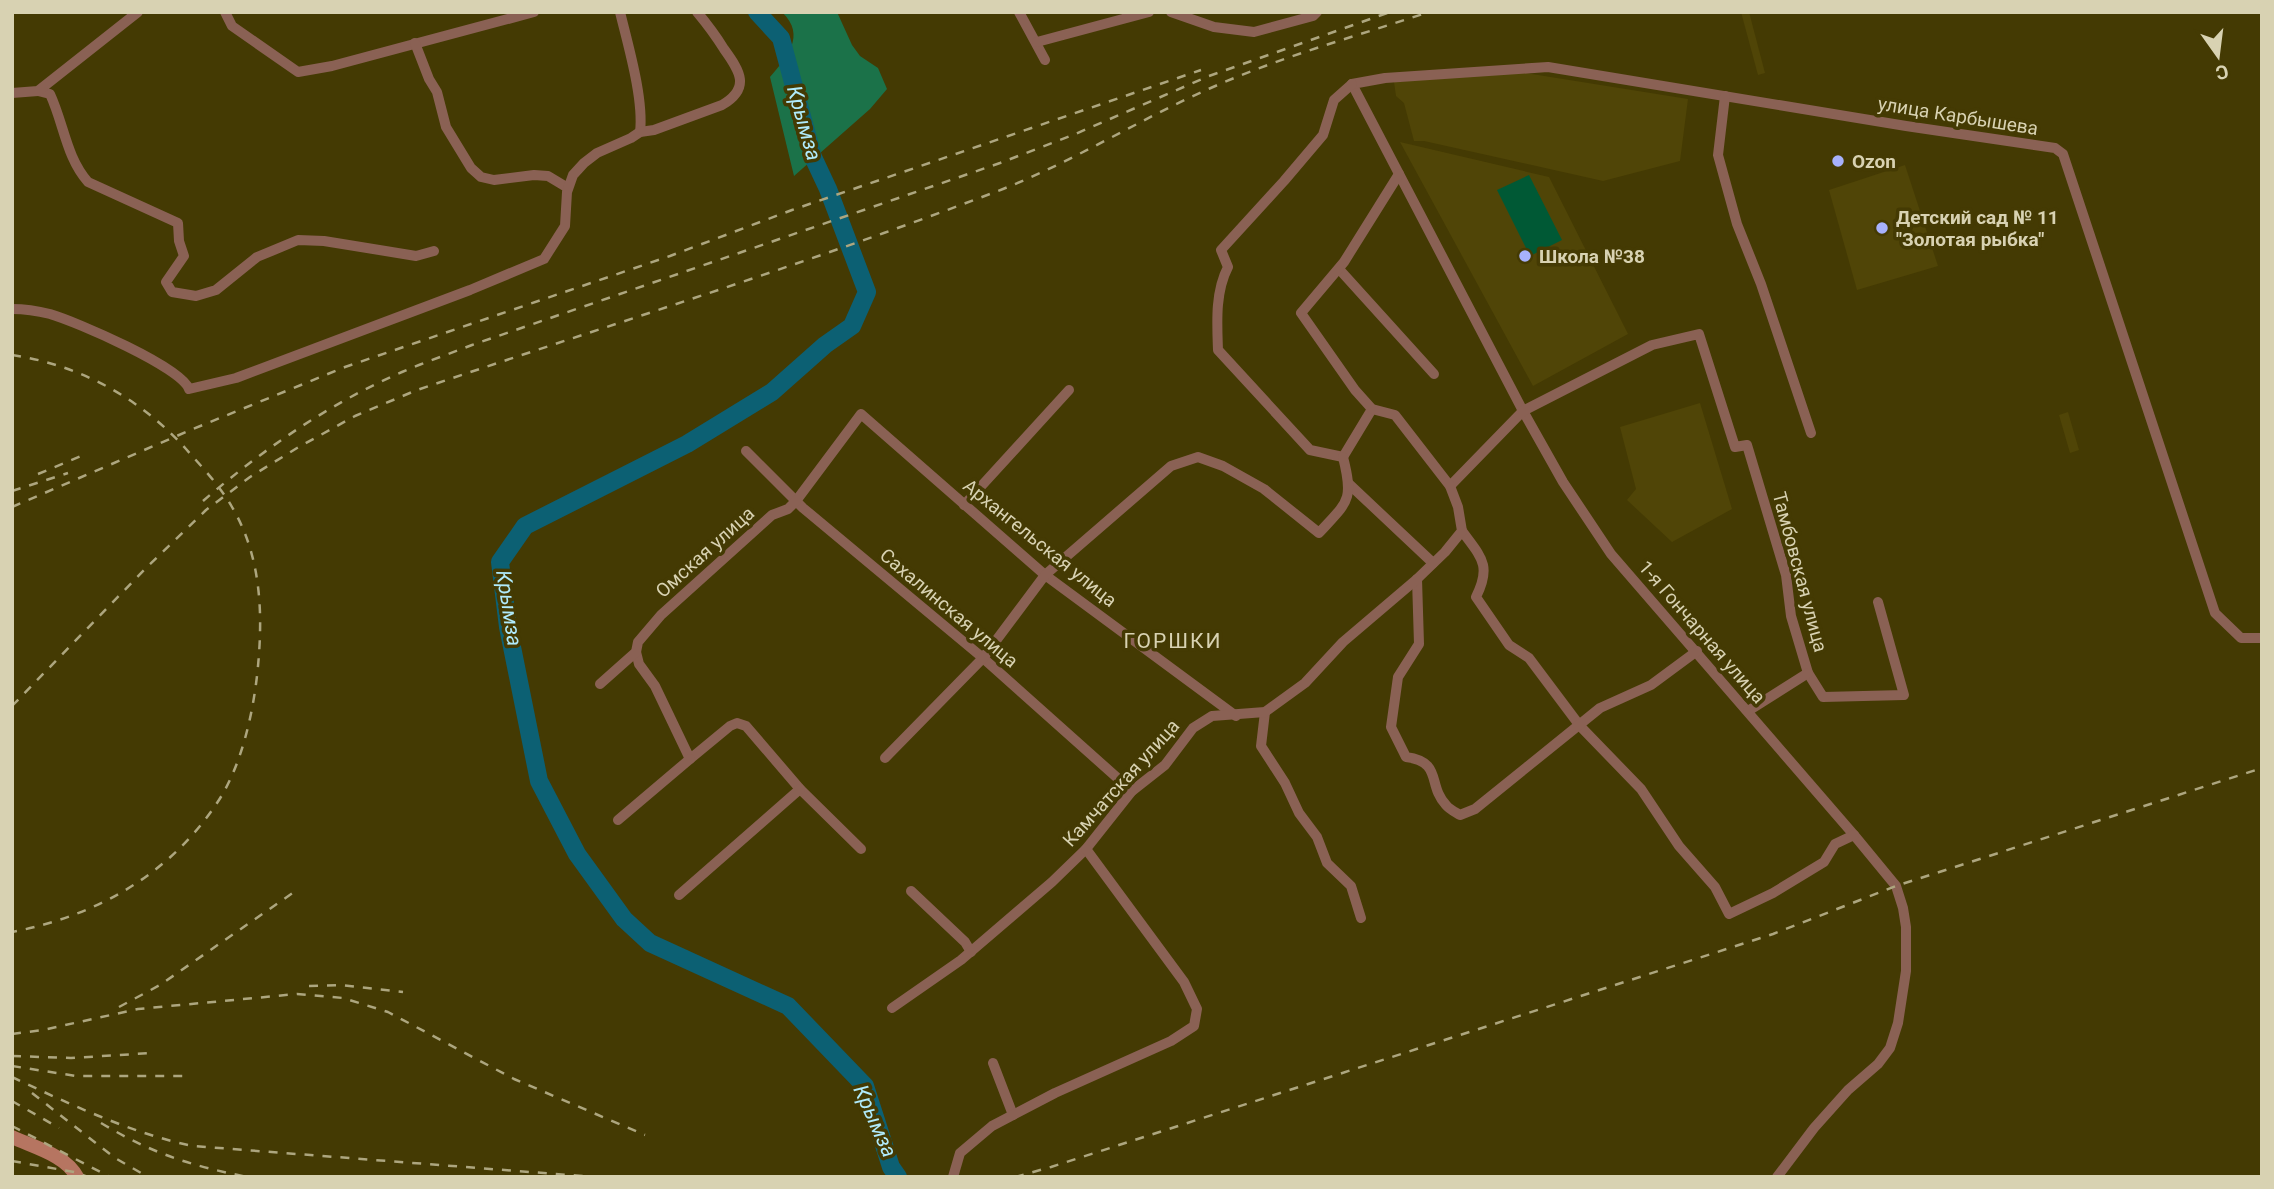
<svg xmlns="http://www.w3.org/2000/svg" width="2274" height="1189" viewBox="0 0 2274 1189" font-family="Roboto,sans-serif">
<rect width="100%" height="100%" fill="#443a03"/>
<g fill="#504507">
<polygon points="1741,12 1749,12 1765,73 1758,75"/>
<polygon points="1519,72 1688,99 1680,161 1603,181 1424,141 1414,141 1404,103 1396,96 1394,82"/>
<polygon points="1400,142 1549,177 1628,334 1533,386"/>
<polygon points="1905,165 1938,266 1857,290 1829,190"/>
<polygon points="1700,403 1732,509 1672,542 1627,500 1636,489 1620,427"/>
<polygon points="2068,412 2079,450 2070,453 2059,415"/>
</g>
<polygon fill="#005935" points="1529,175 1562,240 1530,256 1497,190"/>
<path fill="#1b7249" d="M782,12h55l15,33 8,11 18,12 9,21 -17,20 -76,67 -24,-99c16,-19 37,-41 12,-65z"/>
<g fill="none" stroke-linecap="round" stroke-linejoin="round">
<polyline stroke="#0c6073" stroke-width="18" points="757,12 781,38 813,157 828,189 867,292 852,326 825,345 772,392 687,444 525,526 500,562 508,627 539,781 577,854 624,919 650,943 788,1006 865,1086 891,1167 898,1177"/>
<g stroke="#8a6154" stroke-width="10">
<polyline points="225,12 232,26 298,72 332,66 534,12"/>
<path d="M620,12c8,33 24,87 20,120"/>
<polyline points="1019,12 1045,60"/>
<polyline points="1171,12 1214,27 1254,32 1313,16 1317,12"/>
<polyline points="1037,42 1149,12"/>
<polyline points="415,43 429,79 437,92 446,127 471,168 481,177 494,180 534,175 548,176 568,188"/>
<polyline points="1352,84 1523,411 1563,482 1611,554 1854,835 1896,886 1903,908 1906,927 1906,971 1898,1023 1890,1048 1878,1064 1848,1090 1814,1128 1777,1177"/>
<polyline points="1352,84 1385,78 1548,67 1906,126 2055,148 2063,154 2215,613 2241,638 2262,638"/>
<path d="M38,91l12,3c14,30 16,63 38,88l90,41 1,18 5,15 -18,26 6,10 24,4 20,-6 41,-33 41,-17 26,1 92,15 18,-5"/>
<polyline points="12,93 38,91 138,12"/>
<polyline points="1725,96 1718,155 1737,224 1761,284 1811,433"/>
<polyline points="1339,269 1434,374"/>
<path d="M12,309c13,0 26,2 38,5 27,8 131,53 139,75l47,-11 234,-88 74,-31 21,-33 2,-34 6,-17 11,-12 13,-10 34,-15 9,-6 14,-2 68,-25c29,-17 18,-34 2,-56 -8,-13 -17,-25 -27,-37"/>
<polyline points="746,451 803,508 983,658 1132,791"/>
<path d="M1343,457l-33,-7 -92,-100c-1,-27 -3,-58 10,-83l-7,-17 63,-69 39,-46 11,-35 18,-16"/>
<polyline points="1343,457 1372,409"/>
<polyline points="1349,484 1433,563"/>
<polyline points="1450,486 1523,411 1652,345 1699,334 1735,447 1747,445 1786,575 1791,616 1808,673 1823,697 1904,695 1878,602"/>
<polyline points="964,505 1069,390"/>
<path d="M1462,531c19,26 30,34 14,66l33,48 20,13 51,68 61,63 38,57 36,41 14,27 44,-21 51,-31 11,-18 19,-9"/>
<path d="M1417,579l2,65 -21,33 -7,50 15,30c37,5 21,28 40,48 3,4 9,7 14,10l15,-6 125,-101 51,-23 46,-34"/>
<polyline points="636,652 639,664 655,686 690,759 730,726 737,723 746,726 800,789 861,849"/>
<polyline points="600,684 636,652 638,642 661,615 772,515 788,509 796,501 861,414 1045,575 1236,716"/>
<polyline points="1748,711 1808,673"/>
<polyline points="1265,712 1261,746 1285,783 1299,813 1317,837 1327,863 1351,886 1361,918"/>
<path d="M885,758l98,-100 62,-83 126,-109 27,-9 25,9 41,23 55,44c29,-32 35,-32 24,-76"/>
<polyline points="618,820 690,759"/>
<polyline points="911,891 965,942 971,952"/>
<polyline points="679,895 800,789"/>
<polyline points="892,1008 961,960 1052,882 1086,849 1132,791 1165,765 1193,728 1212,716 1265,712 1305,683 1343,642 1417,579 1445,552 1462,531 1458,507 1450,486 1395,415 1372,409 1355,390 1301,313 1344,262 1399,174"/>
<polyline points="993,1063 1013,1115"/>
<polyline points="953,1177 960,1153 992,1126 1055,1093 1171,1041 1194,1026 1197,1009 1184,982 1086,849"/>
</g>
<path stroke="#b67561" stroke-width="14" d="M12,1137c21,10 54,18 65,40"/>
<g stroke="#ada67f" stroke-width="2.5" stroke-dasharray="9 9" stroke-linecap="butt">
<path d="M12,355c68,10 128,43 174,94 16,18 34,37 46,58 29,49 31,105 26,159 -4,44 -16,100 -41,137 -48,72 -121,113 -205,129"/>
<polyline points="38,474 86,454"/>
<polyline points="12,491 68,473"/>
<path d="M203,501c59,-51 127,-98 199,-129 23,-10 47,-18 70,-27l528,-182 73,-28 136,-59 181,-64"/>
<polyline points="12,507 193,429 345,367 670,256 792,210 1201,70"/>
<path d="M12,706l135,-139 59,-57 44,-33 47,-29 58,-32 62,-26c195,-66 393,-127 586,-201 73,-29 139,-71 210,-102 70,-31 144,-51 216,-75"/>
<polyline points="309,986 341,985 403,992"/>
<polyline points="119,1007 160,985 297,890"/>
<polyline points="12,1034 43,1030 138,1009 297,994 343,998 388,1012 514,1079 645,1135"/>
<polyline points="12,1056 71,1058 151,1053"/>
<polyline points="12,1066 76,1076 183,1076"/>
<path d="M12,1077c55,26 121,57 181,69l402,31"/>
<polyline points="32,1093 115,1158 148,1177"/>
<polyline points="12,1101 59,1128"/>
<path d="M101,1123c50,30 90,43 147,54"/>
<polyline points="12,1126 110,1177"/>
<polyline points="12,1161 74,1172 88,1177"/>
<polyline points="1015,1177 1051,1167 1773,934 1896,886 2262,768"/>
</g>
</g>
<g fill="#a7b1fc" stroke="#443a03" stroke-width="2.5">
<circle cx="1838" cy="161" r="7"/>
<circle cx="1882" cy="228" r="7"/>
<circle cx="1525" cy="256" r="7"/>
</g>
<g text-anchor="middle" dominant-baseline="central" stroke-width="7" stroke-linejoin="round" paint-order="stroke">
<g font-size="19" fill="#d8d2b2" stroke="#443a03">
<text transform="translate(1958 116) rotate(9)">улица Карбышева</text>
<text transform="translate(1040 543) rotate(39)">Архангельская улица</text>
<text transform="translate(705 552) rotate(-42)">Омская улица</text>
<text transform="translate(1800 572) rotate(75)">Тамбовская улица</text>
<text transform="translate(949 608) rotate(40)">Сахалинская улица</text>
<text transform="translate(1702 632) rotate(49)">1-я Гончарная улица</text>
<text transform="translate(1121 783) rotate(-48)">Камчатская улица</text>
</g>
<g font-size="19" font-weight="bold" fill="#d8d2b2" stroke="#443a03" text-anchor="start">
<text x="1852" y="161">Ozon</text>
<text x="1896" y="217">Детский сад № 11<tspan x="1896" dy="22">"Золотая рыбка"</tspan></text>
<text x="1539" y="256">Школа №38</text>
</g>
<g font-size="21" font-style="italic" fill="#b0ebfc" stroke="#443a03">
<text transform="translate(804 123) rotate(74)">Крымза</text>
<text transform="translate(509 608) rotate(81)">Крымза</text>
<text transform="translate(875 1121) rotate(66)">Крымза</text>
</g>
<g font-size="21" letter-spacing="2" fill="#d8d2b2" stroke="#443a03">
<text x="1173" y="641">ГОРШКИ</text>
</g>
</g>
<rect width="2274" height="1189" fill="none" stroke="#d8d2b2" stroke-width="28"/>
<g transform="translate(2218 56) rotate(166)" stroke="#443a03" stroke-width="5" paint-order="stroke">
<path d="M0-5L12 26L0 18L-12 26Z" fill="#d8d2b2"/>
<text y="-10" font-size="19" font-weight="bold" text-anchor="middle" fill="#d8d2b2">С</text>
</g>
</svg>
